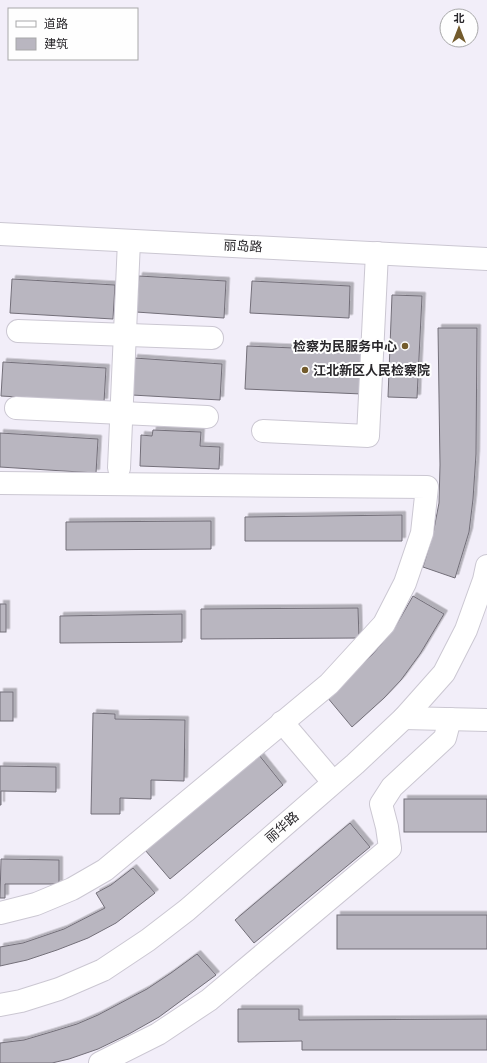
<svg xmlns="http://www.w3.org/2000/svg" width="487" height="1063" viewBox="0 0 487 1063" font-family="'Asap Condensed','Noto Sans SC',sans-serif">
<defs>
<filter id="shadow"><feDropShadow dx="3.5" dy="-3.5" stdDeviation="0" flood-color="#0004"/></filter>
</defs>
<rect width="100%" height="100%" fill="#f2eef9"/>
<g fill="#b9b6c0" stroke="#736f79" filter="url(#shadow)">
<polygon points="139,276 226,281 224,318 136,312"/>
<polygon points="12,279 115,285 113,319 10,313"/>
<polygon points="252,281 350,286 349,318 250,313"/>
<polygon points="392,295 422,296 417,398 388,397"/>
<polygon points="438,328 477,328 476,454 473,499 469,532 455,578 423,567 433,534 439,503 440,465"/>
<polygon points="247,346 364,351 362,394 245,389"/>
<polygon points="134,358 222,364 220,400 132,395"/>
<polygon points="3,362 106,368 104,402 1,396"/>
<polygon points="153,430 201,432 200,446 220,447 219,469 140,466 141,435 152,436"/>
<polygon points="0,433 98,439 96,473 0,467"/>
<polygon points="402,515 402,541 245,541 245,517"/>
<polygon points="211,521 211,549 66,550 66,522"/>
<polygon points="413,596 444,614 420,654 401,680 384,698 352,727 327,697 372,655 394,629"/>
<rect x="0" y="604" width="6" height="28"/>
<polygon points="358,608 359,638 201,639 201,609"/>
<polygon points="182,614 182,642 60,643 60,616"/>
<rect x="0" y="692" width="13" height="29"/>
<polygon points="93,713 115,714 115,719 185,720 184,781 151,780 151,799 120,798 120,814 91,814"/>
<polygon points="259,755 283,785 170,879 145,850"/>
<polygon points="0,766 56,767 56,792 1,791 1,805 0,805"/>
<rect x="404" y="799" width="83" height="33"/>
<polygon points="350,823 370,847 254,943 235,920"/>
<polygon points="1,859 59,860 59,884 5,884 5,898 0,898"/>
<polygon points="133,868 155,893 116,923 88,938 57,950 27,960 0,966 0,947 23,943 64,929 105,908 96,893 111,885"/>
<rect x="337" y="915" width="150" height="34"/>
<polygon points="197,954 216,975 159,1017 129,1034 98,1049 69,1059 52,1063 0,1063 0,1043 24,1040 51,1032 77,1024 98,1015 147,989 171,973"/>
<polygon points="238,1009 299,1009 299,1020 487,1019 487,1050 302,1050 302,1041 238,1042"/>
</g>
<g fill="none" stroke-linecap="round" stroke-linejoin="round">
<g stroke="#cbc7d2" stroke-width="24">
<g id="minor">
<polyline points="0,234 487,259"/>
<polyline points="18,331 212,338"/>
<polyline points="16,408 207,417"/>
<polyline points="263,431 368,436 377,253"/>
<polyline points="119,468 129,241"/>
<polyline points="0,483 427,487 422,533 405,583 384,624 329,684 105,870 72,889 36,904 0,913"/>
<polyline points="404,718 487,720"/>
<polyline points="282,722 333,782"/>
<polyline points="0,1005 21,1001 59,989 103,970 148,940 187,910 355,764 404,718 444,673 466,630 484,580 487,566"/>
<polyline points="100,1063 158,1034 209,1000 390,848 387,827 381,804 392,787 445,738 450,719"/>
</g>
</g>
<use href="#minor" stroke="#fff" stroke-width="22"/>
</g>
<g fill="#735b2c" stroke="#fefefe" stroke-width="1.5">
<circle cx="405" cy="346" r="4"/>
<circle cx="305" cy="370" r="4"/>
</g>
<g text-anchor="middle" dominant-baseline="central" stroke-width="4" stroke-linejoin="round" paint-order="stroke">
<g font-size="13" fill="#28262a" stroke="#fefefe">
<text transform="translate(243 246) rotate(3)">丽岛路</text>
<text transform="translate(282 827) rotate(-41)">丽华路</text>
</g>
<g font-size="13" font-weight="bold" fill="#28262a" stroke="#fefefe" text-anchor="end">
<text x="397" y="346">检察为民服务中心</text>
<text x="313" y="370" text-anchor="start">江北新区人民检察院</text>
</g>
</g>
<rect x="8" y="8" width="130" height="52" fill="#fefefe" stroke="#a8a8a9"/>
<rect x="16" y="21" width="20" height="6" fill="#ffffff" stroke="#a8a8a9"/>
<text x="44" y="28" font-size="12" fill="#28262a">道路</text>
<rect x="16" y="38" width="20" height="12" fill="#b9b6c0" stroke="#a8a8a9"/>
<text x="44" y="48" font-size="12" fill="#28262a">建筑</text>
<g transform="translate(459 28)"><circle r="19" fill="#fefefe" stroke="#a8a8a9"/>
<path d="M0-3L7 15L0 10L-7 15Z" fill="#735b2c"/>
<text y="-6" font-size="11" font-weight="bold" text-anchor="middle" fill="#28262a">北</text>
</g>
</svg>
